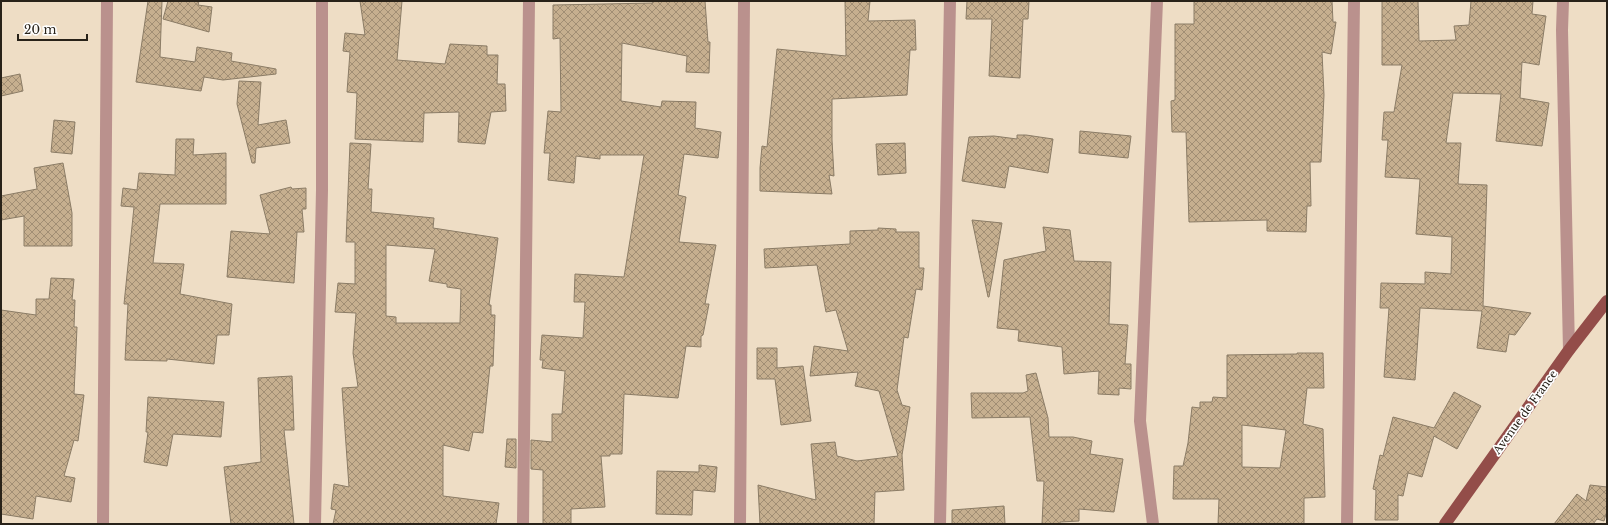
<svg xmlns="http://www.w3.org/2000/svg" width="1608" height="525" viewBox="0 0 1608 525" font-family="'Libre Baskerville',serif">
<defs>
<pattern id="building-cross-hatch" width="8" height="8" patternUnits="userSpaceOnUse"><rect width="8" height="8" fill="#c6af8f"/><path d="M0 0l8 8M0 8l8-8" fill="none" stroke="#a18e74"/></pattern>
</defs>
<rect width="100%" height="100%" fill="#eeddc5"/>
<g fill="url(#building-cross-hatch)" stroke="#8b7c66" fill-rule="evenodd">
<polygon points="148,1 162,1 160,57 195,62 197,47 232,53 231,61 276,69 276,74 223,80 204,77 201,91 136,82"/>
<polygon points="168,1 199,1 198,5 212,7 209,32 163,19"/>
<polygon points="360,1 402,1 397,60 445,64 450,44 487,46 487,55 498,55 497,84 505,84 506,111 491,112 485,144 458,142 459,112 424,113 423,142 355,139 357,93 347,92 350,52 343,51 345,33 365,35"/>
<polygon points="652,1 705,1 708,42 710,42 709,73 686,72 687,56 622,43 621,101 661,107 662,101 696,102 695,128 721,132 718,158 684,154 678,195 686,197 679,242 716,245 705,304 709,304 703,335 701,336 701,347 686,346 678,398 624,394 622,454 610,454 610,456 601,456 605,507 571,509 571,524 543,524 543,470 531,469 531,440 552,442 552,414 562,414 565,371 542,368 543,360 540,360 542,335 583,338 585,302 574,302 575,274 624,277 644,155 600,155 600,159 576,156 574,183 548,180 550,153 544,153 548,111 561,112 560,38 553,39 553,5 653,3"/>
<polygon points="845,1 870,1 868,21 915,20 916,50 910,50 907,95 832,99 832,140 834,176 829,175 832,194 760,191 760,168 762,146 767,147 777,49 846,56"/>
<polygon points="967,1 1029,1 1028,19 1023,19 1020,78 989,76 992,19 966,19"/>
<polygon points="1194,1 1332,1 1333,22 1336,22 1331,54 1322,52 1324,95 1321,162 1310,162 1311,206 1307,206 1306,232 1267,231 1267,220 1189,222 1186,132 1172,132 1171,101 1175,100 1175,24 1194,24"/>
<polygon points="1382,1 1418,1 1419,41 1456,40 1454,26 1469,25 1471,1 1533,1 1532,14 1546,16 1539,65 1522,62 1520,98 1549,103 1542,146 1496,141 1501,94 1453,93 1446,143 1461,143 1458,184 1487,185 1483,306 1531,313 1515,335 1509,334 1506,352 1477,348 1482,311 1420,308 1415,380 1384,377 1389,308 1380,308 1381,283 1425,284 1425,272 1451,274 1452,237 1416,234 1420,179 1385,177 1388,140 1382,140 1384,112 1394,112 1402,65 1382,65"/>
<polygon points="20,74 23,91 1,96 1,78"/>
<polygon points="239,81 261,82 258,125 286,120 290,143 256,148 255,163 252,163 237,104"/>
<polygon points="54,120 75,122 72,154 51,152"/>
<polygon points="1080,131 1131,136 1128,158 1079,153"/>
<polygon points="1017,135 1026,135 1053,139 1048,173 1009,166 1005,188 962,181 969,137 994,136 1017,139"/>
<polygon points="176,139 194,139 193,155 226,153 226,204 160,204 153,263 184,264 180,294 232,304 229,335 217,335 214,364 167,359 167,361 125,360 128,304 124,304 134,207 121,206 123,188 137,190 139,173 175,175"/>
<path d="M350,143l21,1 -3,45h4l-1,23 63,6 -1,10 65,10 -9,67h2v10h4l-2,51h-3l-7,67 -10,-1 -4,19 -26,-6v51l56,7 -3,21h-163l3,-14 -5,-1 3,-25 15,3 -7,-99 16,-1 -5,-34 3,-40 -21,-1 3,-29 17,1v-42h-9zM386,245l49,4 -6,32 18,3v3l14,2 -1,34h-64v-6l-10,-1z"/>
<polygon points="905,143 906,173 878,175 876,144"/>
<polygon points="63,163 72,213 72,246 24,246 24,216 1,220 1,196 37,189 34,168"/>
<polygon points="291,187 292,189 306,188 306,209 302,209 304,232 297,232 294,283 227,277 231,231 270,234 260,195"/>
<polygon points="972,220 1002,223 989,297 988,297"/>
<polygon points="1043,227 1070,230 1074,261 1111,262 1109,324 1128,325 1125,364 1131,364 1131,389 1119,388 1119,395 1098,394 1099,371 1064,374 1062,347 1018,341 1019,330 997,328 1004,260 1046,251"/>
<polygon points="878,228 896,229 896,232 919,232 919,268 924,268 922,290 916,289 908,338 904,337 897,390 902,405 910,407 902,455 904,490 875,492 874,524 760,524 758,485 816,500 811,444 835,442 837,456 857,461 898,456 879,391 855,386 858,372 810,376 814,346 848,351 836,310 826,312 817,265 765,268 764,249 850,244 850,231 878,230"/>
<polygon points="51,278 74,279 72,300 75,300 74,327 77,327 74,394 84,395 78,441 74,440 64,476 75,478 71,502 36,496 33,519 1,514 1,310 36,315 36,299 49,299"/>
<polygon points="757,348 777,348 777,368 803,366 811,421 781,425 775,379 757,379"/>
<path d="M1297,353h26l1,35h-17l-4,36 20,5 2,68 -21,1v26h-86l1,-25h-46l1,-33h9l5,-23 4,-36 8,1v-6h12l1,-5 14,1v-43l70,-1zM1242,425l44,5 -6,38 -38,-1z"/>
<polygon points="1036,373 1048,418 1049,437 1073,437 1092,441 1090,454 1123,459 1114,512 1079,509 1079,521 1060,522 1060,524 1042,524 1044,481 1037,481 1030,417 972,418 971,393 1023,393 1028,391 1026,375"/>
<polygon points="292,376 294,430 284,430 294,524 231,524 224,467 261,462 258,378"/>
<polygon points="1454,392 1481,406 1457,449 1434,436 1422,477 1408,473 1403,496 1398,495 1398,520 1375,520 1376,490 1373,489 1380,455 1383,456 1393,417 1434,428"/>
<polygon points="148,397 224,402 221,437 173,434 167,466 144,462 148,432 146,432"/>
<polygon points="507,439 516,439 516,468 505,467"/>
<polygon points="699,465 717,467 715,492 693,490 692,515 656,514 657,471 699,472"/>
<polygon points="1590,485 1607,487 1607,511 1604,521 1597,519 1593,524 1554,524 1577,494 1586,501"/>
<polygon points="1004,506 1005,524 952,524 952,510"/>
</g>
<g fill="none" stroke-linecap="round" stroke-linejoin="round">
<g stroke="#ba918d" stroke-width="12">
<polyline points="1563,1 1562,30 1569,350"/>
<polyline points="103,524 107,1"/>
<polyline points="315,524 322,190 322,1"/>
<polyline points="523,524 529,1"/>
<polyline points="740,524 744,1"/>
<polyline points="940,524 950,1"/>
<polyline points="1153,524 1140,421 1157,1"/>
<polyline points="1347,524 1354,1"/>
</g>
<polyline stroke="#934d49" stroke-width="12" points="1445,524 1569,350 1607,301"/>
</g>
<g text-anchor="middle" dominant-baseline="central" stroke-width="3.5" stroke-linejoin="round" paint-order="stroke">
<g font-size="11" fill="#282219" stroke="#fff">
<text transform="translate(1525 412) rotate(-54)">Avenue de France</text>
</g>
</g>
<rect width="1608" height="525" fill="none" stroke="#282219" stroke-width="4"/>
<path d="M18 34v6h69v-6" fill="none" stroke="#282219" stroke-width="2"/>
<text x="24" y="34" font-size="12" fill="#282219" stroke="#ffffff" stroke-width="3" paint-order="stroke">20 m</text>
</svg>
